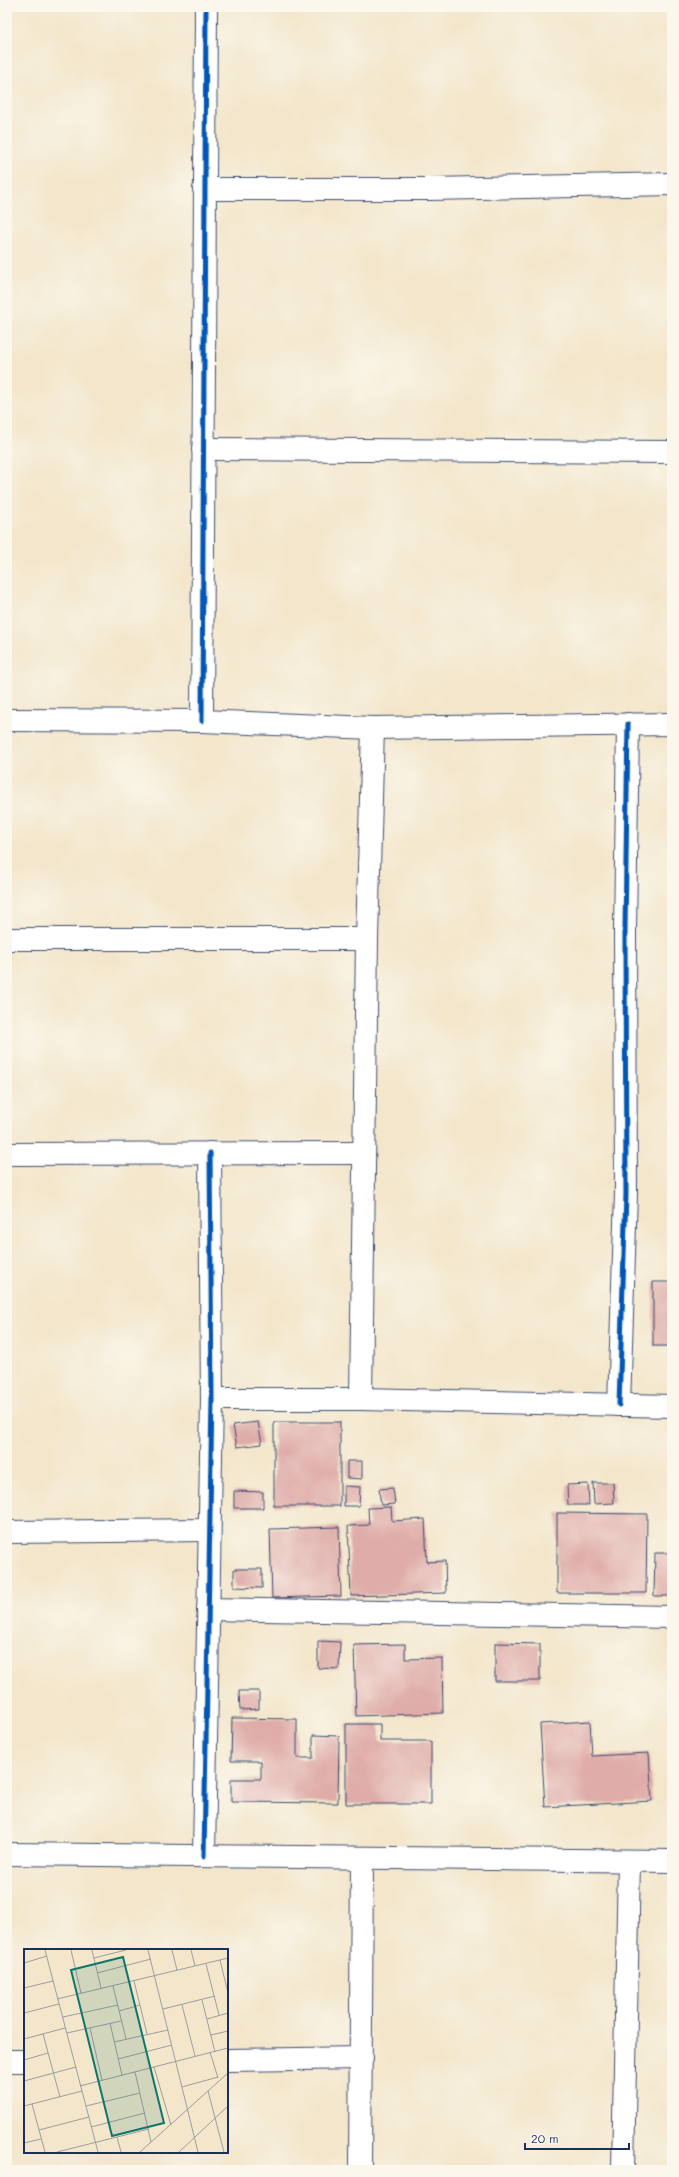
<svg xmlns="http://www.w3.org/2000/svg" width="679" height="2177" viewBox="0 0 679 2177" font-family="Mali,sans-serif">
<rect width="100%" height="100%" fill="#fbf7ec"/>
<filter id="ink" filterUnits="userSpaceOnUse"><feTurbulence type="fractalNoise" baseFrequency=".025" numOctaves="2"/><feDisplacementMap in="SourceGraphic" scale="8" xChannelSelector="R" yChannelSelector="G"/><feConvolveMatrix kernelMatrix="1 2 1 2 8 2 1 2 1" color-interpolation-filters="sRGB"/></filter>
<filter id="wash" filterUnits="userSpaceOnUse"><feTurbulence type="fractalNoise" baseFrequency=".012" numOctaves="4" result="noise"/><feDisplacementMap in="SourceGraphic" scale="16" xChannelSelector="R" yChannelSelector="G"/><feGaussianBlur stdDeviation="0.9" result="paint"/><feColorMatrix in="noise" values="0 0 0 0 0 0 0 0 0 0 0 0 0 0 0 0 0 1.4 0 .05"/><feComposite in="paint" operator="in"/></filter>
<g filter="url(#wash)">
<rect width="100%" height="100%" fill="#f3e6cb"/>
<g id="blocks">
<g fill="#dfaca9">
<rect x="653" y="1282" width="19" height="64"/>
<polygon points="258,1422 262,1444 237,1447 233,1425"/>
<rect x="274" y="1422" width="66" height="84"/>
<polygon points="347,1461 362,1461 362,1479 347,1478"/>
<polygon points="593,1483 613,1483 614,1503 594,1504"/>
<polygon points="588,1484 589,1505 568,1505 567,1485"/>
<polygon points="344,1486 360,1487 359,1506 344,1506"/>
<polygon points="393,1488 395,1504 381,1505 379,1489"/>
<polygon points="234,1491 263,1492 263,1508 234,1508"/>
<polygon points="391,1507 392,1521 425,1519 427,1562 445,1561 446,1593 351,1596 348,1526 369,1525 368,1508"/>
<polygon points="557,1513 647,1514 646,1593 557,1593"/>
<polygon points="339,1527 341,1596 272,1598 270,1529"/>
<polygon points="655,1553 672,1553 672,1596 654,1596"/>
<polygon points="234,1569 262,1569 262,1588 234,1587"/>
<polygon points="318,1641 340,1642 339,1669 318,1668"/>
<polygon points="495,1643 540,1644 540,1681 495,1681"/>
<polygon points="405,1644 405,1659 442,1658 443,1713 356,1716 354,1645"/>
<polygon points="239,1691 259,1691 259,1709 240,1710"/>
<polygon points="232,1718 297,1719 297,1758 313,1758 313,1735 339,1736 338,1803 231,1802 231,1779 261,1779 261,1761 231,1761"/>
<polygon points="590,1721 592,1756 649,1753 652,1801 545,1807 540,1724"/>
<polygon points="346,1724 380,1724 380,1741 431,1741 431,1804 346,1804"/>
</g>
</g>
</g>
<g filter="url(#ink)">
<use href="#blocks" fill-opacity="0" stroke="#3b4a6e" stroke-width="1"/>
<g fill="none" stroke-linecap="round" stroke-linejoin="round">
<g stroke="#3b4a6e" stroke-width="24">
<g id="minor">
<polyline points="204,189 430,189 672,184"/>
<polyline points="203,449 672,452"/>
<polyline points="7,720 202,721 373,728 672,724"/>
<polyline points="202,721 206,7"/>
<polyline points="7,939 367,939"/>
<polyline points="7,1154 364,1153"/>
<polyline points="212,1399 361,1399 672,1406"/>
<polyline points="361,1399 367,939 373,728"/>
<polyline points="619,1405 626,1194 625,931 628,724"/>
<polyline points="7,1532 209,1530"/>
<polyline points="208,1609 672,1617"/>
<polyline points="7,1854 672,1861"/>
<polyline points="204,1856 212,1399 210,1153"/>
<polyline points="227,2060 362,2058"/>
<polyline points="7,2061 25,2061"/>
<polyline points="360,2170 362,1858"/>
<polyline points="623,2170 629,1861"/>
</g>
</g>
<use href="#minor" stroke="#fff" stroke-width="22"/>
<g stroke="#fbf7ec" stroke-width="8">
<g id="cycleway">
<polyline points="202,721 206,7"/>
<polyline points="619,1405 626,1194 625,931 628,724"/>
<polyline points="204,1856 212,1399 210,1153"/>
</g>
</g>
<use href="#cycleway" stroke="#0057b8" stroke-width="5"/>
</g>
</g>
<g transform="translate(24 1949)">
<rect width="204" height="204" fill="#f3e6cb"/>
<path fill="none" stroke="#9d9d9f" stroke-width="1" d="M21,1l53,202M47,1l10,43M68,1l9,38M124,1l50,202M148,1l5,20M167,1l4,16M70,9l32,-8M196,11l8,33M0,14l23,-7M182,15l13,51M73,24l54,-14M110,32l13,53M89,37l13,53M0,39l29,-7M33,50l171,-41M178,51l13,52M158,56l13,51M139,60l52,-13M95,62l21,-6M0,64l35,-9M39,68l55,-12M183,70l21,-6M86,74l12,52M66,79l12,52M43,84l54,-12M19,85l17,63M187,86l17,-4M0,90l41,-11M90,93l54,-12M186,103l8,26M94,110l54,-14M0,111l24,-7M130,118l17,58M111,123l16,70M0,132l52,-14M56,137l148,-38M158,138l36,-10M184,142l16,61M8,155l13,48M0,157l58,-15M62,157l54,-13M67,178l54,-14M15,181l50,-13M93,188l4,15M0,194l17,-4M33,203l92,-23M116,203l88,-79M155,203l49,-46"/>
<path fill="#0f766e" fill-opacity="0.15" stroke="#0f766e" stroke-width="2" d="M99,8l41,166 -52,13 -41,-166z"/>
<rect width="204" height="204" fill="none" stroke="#1b2f5e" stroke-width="2"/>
</g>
<rect width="679" height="2177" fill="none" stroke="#fbf7ec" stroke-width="24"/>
<path d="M525 2143v6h104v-6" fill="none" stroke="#1b2f5e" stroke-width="2"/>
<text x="531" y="2143" font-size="12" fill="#1b2f5e" stroke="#fbf7ec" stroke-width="3" paint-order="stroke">20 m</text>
</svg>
